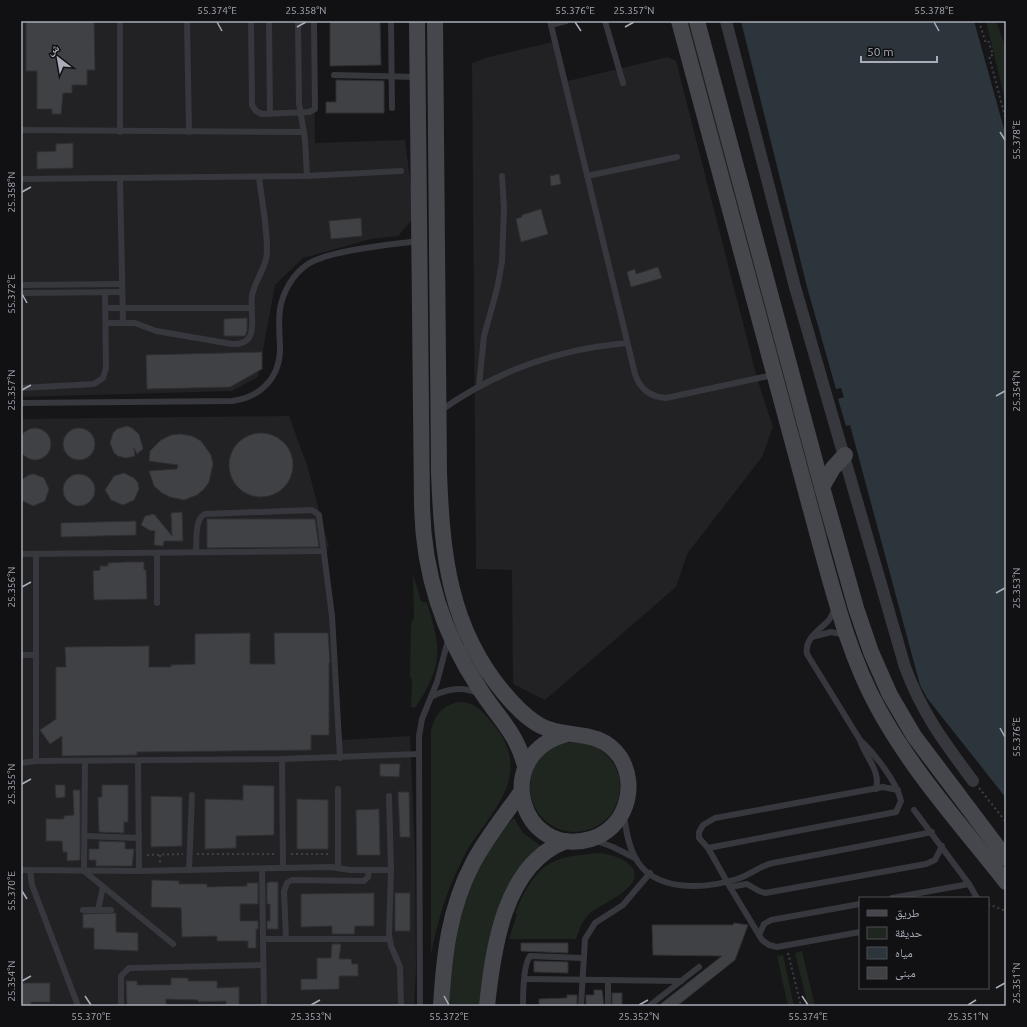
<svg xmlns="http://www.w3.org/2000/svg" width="1027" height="1027" viewBox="0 0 1027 1027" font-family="Ubuntu,'Noto Naskh Arabic',sans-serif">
<rect width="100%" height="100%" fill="#161618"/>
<g fill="#222225">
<polygon points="21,21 313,21 315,143 405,140 413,202 411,221 398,236 371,239 303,258 275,285 258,377 232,391 21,397"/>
<polygon points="557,41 568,81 668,57 676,61 757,378 773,427 762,457 687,554 676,587 545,700 513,684 512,570 476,569 472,63 489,57"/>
<polygon points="289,416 307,465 329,547 326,548 337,652 341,740 410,736 415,851 416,969 414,1006 21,1006 21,419"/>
</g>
<g fill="#1e261f">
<polygon points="686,21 691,21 830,536 825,538"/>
<polygon points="986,21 996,21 1006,49 1006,104"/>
<path d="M413,574l8,27 6,2c15,47 16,63 -12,105l-4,-1 1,-27 -2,-3 1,-54 3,-5z"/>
<path d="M459,702c17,0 24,10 34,22 40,48 3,82 -24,123 -6,10 -10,20 -15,30 -11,25 -18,52 -23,78v-224c4,-17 11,-25 28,-29z"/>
<circle cx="575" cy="787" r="45"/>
<path d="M514,818l9,15 18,13 -10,8 -8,10 -42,142h-34c3,-25 4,-52 9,-77 9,-40 29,-80 58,-111z"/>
<path d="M599,853c10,1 25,5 32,13 18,20 -33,39 -42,48 -7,7 -10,16 -13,25h-67l8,-25 -2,-1c15,-34 26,-55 66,-58 6,0 12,-2 18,-2z"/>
<polygon points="802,951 815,1006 808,1006 795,953"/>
<polygon points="783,955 794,1006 788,1006 777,956"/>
</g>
<polygon fill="#2c353c" points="741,21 974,21 1006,136 1006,798 927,698 920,685 850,425 846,426 838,399 844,397 841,388 836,389 807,287"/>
<g fill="#404145" stroke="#303034">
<polygon points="26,21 94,21 95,70 87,70 87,85 72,85 72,93 63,93 61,114 52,114 52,109 37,109 37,71 26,71"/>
<polygon points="330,21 380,21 381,65 330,66"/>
<polygon points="336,80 384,81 384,113 326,113 326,102 336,102"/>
<polygon points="73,143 73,168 37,169 37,152 56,151 56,144"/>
<polygon points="559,174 561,184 551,186 550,176"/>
<polygon points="541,209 548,234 521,242 516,219 522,217 522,215"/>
<polygon points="361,218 362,236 331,239 329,221"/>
<polygon points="658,267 662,278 631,287 627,272 635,269 636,274"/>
<polygon points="247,318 247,331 245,336 224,336 224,319"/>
<polygon points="262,352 262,369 230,387 147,389 146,355"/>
<polygon points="127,426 132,428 139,434 143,449 137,454 134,448 135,456 126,458 118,456 114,453 110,443 113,433 117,429"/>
<circle cx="79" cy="444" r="16"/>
<circle cx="35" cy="444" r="16"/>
<circle cx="261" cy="465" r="32"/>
<polygon points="181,434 192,436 201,441 211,455 213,464 209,482 204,489 197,495 184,500 170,497 162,493 154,486 149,471 177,469 178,465 149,461 150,451 161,440 171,435"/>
<polygon points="124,473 134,478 138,483 139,489 134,500 123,505 111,500 105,490 114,476"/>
<polygon points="34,474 44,478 49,489 45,501 33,506 21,500 21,480 29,475"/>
<circle cx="79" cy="490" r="16"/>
<polygon points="182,512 183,541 164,541 163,546 154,545 155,531 149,530 141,525 145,516 154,514 172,536 171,513"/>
<polygon points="207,519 315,519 319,547 207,548"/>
<polygon points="136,521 136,535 61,537 61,523"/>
<polygon points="127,562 144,562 144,570 146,570 147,599 94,600 93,571 100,570 100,566 108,566 108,563"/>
<polygon points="250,633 250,664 275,664 274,633 328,633 330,663 329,663 329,735 311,735 311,750 137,752 137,755 62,756 62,736 50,744 40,730 56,719 56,667 66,667 65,647 149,646 149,667 171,667 171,665 195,664 195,634"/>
<polygon points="380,764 400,764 399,777 380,776"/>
<polygon points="55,785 65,785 65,797 56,798"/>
<polygon points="102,785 128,785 128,822 124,822 124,833 99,832 98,797 102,797"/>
<polygon points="243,785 274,786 274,835 236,836 236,848 205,849 205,799 243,800"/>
<polygon points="73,790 80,790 80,860 67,861 67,852 63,852 62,841 46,841 46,819 64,819 64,816 74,815"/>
<polygon points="398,792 409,792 410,837 400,837"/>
<polygon points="151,796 182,797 182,846 151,847"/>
<polygon points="297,799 328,800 328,849 297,849"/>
<polygon points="379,809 380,855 357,855 356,810"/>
<polygon points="99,841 125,842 125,849 134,849 132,866 96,866 96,860 89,860 89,849 99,849"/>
<polygon points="152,880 179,881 179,884 207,884 207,887 247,886 247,883 258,883 258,904 240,904 240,921 258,921 258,929 256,929 256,948 248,948 248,941 217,941 217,936 182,937 181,908 151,907"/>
<polygon points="270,882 278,882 278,929 267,929 267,921 270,921 270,904 267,904 267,883"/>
<polygon points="374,893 374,926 355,926 354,934 332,934 332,926 301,927 301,894"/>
<rect x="395" y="893" width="15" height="38"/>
<polygon points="116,913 116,932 138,933 138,951 94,949 94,928 83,928 83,914"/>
<polygon points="734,923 748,925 735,960 677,1006 658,1006 722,956 653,955 652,925 733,925"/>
<polygon points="521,943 568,943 568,953 521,951"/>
<polygon points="332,944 341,944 339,959 351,959 352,964 358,964 358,976 339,976 339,989 301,990 301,979 317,979 317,958 331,958"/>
<polygon points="534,961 568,962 568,973 534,972"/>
<polygon points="171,978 188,978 188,981 217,981 217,988 239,987 239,1006 226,1006 226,1001 198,1002 198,1000 166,999 166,1006 127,1006 126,981 137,981 137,985 171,985"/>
<polygon points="21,983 50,983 50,1002 31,1002 31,1006 21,1006"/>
<polygon points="594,990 602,990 604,1006 586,1006 586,995 594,995"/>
<rect x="612" y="993" width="10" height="13"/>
<polygon points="567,995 577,995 577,1006 539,1006 539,999 567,998"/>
</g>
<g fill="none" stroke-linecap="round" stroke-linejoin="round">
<g stroke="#3d3f44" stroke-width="2" stroke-dasharray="2 3" stroke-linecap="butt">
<polyline points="979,21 985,41 988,40 993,55 989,56 1006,120"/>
<polyline points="979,788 1006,822"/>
<polyline points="197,854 275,854"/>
<polyline points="291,854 331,854"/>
<polyline points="147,855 183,854"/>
<polyline points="160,855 160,863"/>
<polyline points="988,904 1006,911"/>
<polyline points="788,953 801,1006"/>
</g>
<g stroke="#37383d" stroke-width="6">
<polyline points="120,21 120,132"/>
<polyline points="187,21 189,132"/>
<polyline points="251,21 252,105 256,111 262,114 309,112 315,109 314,21"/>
<polyline points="269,21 270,114"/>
<polyline points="298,21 299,103 305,140 307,176"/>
<polyline points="391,21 392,108"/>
<path d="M550,21l85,353c5,15 15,23 31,24l107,-23"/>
<polyline points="605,21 623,83"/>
<polyline points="551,25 566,21"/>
<polyline points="334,75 418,77"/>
<polyline points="21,130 304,132"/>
<polyline points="587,176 677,157"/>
<polyline points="21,179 307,176 401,171"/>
<polyline points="120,179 123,323"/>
<polyline points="21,285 122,284"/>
<polyline points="21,293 122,292"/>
<polyline points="106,308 252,308"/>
<path d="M106,323h29l21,8 76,13c30,1 17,-29 20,-48 2,-13 11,-24 14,-37 4,-17 -5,-63 -7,-82"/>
<polyline points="479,386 484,336 497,289 502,262 504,208 502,176"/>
<polyline points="21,388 94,384 103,378 106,368 105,292"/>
<path d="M21,403l211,-2c27,-3 47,-22 48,-50 0,-14 -2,-28 0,-42 3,-18 13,-35 28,-45 23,-14 81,-19 110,-23"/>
<path d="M440,411c56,-40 118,-62 187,-68"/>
<path d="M196,552c1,-11 -2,-33 9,-38l107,-4 7,5 13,101 8,142"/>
<polyline points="157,553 157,603"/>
<polyline points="21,554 324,551"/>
<polyline points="36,554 36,761"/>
<path d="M835,608c-2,4 -3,8 -6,12 -9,10 -25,18 -22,34l53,86c5,17 21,30 16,49"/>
<polyline points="812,637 831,632 846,635"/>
<polyline points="21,655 36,655"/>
<path d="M433,696c14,-7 29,-10 44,-3"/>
<polyline points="282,759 283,868"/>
<polyline points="85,761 84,871 173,944"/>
<polyline points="138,761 139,871"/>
<polyline points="21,763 36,761 282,759 419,754"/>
<polyline points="389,796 391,870 389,935 391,946 400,967 401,1006"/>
<polyline points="914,810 969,884 977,898"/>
<path d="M624,816c2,13 4,29 11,41 18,36 70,32 102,22 13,-4 22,-13 36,-16 53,-10 106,-20 159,-31"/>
<polyline points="85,836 139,838"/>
<polyline points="594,840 613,847 635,858"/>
<path d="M708,848l188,-36 5,-11c-4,-19 -27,-48 -41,-61"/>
<polyline points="338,868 338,789"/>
<polyline points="262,869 264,1006"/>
<polyline points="21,870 139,871 331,867 350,870 391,870"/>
<polyline points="30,870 32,885 78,1006"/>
<polyline points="189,870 192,795"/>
<polyline points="730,887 747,884 759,891 765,893 926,864 935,860 942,846"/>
<polyline points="892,898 969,884"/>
<polyline points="83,910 111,910"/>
<polyline points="98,910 103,887"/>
<polyline points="860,932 777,947 769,945 762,940 730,887 708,848 699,838 699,832 703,825 715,818 883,787 898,790"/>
<polyline points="759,935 764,924 771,920 860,904"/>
<polyline points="263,939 389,939"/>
<polyline points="286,939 284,891 287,883 292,880 364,881 368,877 369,870"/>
<polyline points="525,979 681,981"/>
<polyline points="608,981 608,1006"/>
<polyline points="121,1006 121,976 129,968 263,965"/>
<polyline points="420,1006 419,736 422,719 437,682 448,640"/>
<path d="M523,1006c0,-12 0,-41 7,-50l53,2"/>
<polyline points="581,1006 585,939 595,923 623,905 650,873"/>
<polyline points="649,1006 699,967"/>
</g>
<path stroke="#37383d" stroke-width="12" d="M726,21l69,266 110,380c17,46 39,75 68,114"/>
<g stroke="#45474d" stroke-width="16">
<path d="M417,21l5,483c1,67 20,128 57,184 18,29 37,43 46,78"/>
<path d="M435,21l4,451c3,82 10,156 65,221 11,13 22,25 37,33 27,14 58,1 79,31 19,30 5,72 -29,82 -71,21 -101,-85 -24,-105"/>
<path d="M679,21l143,530c15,54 29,108 56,157 34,63 84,118 128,174"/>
<polyline points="697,21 822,487 856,608 871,652 890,695 914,736 1006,858"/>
<polyline points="822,487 833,468 845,455"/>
<path d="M441,1006c3,-50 8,-98 32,-143 13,-25 32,-48 48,-71"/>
<path d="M487,1006c6,-57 17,-142 79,-165"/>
</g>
</g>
<path fill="none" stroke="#a8adb8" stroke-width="1.5" d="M217,22l5,9M575,22l6,9M934,22l5,9M297,27l9,-5M625,27l9,-5M1000,132l5,8M22,192l9,-5M22,294l5,9M22,390l9,-5M996,396l9,-5M22,587l9,-5M996,593l9,-5M1000,728l5,9M22,784l9,-5M22,891l5,8M22,981l9,-5M996,988l9,-5M85,996l6,9M444,996l5,9M802,996l6,9M311,1005l9,-5M639,1005l9,-5M968,1005l8,-5"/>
<rect width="1027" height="1027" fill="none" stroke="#111113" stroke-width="44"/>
<rect x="859" y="897" width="130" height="92" fill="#111113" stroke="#4d4f55"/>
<rect x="867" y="910" width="20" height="6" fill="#45474d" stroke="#4d4f55"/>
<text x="895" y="917" font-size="12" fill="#a8adb8">طريق</text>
<rect x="867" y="927" width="20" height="12" fill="#1e261f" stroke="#4d4f55"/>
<text x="895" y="937" font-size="12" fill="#a8adb8">حديقة</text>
<rect x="867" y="947" width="20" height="12" fill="#2c353c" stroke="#4d4f55"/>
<text x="895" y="957" font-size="12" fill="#a8adb8">مياه</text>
<rect x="867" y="967" width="20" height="12" fill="#404145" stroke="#4d4f55"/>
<text x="895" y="977" font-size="12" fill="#a8adb8">مبنى</text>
<g transform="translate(58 58) rotate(329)" stroke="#111113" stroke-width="3" paint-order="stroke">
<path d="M0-3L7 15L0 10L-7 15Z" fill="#a8adb8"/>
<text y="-6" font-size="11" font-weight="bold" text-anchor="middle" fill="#a8adb8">ش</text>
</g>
<path d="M861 56v6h76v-6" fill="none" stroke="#a8adb8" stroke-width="2"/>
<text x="867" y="56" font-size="12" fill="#a8adb8" stroke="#111113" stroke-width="3" paint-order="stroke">50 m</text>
<rect x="22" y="22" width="983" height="983" fill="none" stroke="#a8adb8" stroke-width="1.5"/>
<g font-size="10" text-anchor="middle" fill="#a8adb8">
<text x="217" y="14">55.374°E</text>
<text x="306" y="14">25.358°N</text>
<text x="575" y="14">55.376°E</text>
<text x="634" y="14">25.357°N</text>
<text x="934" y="14">55.378°E</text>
<text transform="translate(1016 140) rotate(-90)" y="4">55.378°E</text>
<text transform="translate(11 192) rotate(-90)" y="4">25.358°N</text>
<text transform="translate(11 294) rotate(-90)" y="4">55.372°E</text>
<text transform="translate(11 390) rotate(-90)" y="4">25.357°N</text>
<text transform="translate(1016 391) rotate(-90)" y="4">25.354°N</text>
<text transform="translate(11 587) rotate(-90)" y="4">25.356°N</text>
<text transform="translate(1016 588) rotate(-90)" y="4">25.353°N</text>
<text transform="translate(1016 737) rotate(-90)" y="4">55.376°E</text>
<text transform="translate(11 784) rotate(-90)" y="4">25.355°N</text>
<text transform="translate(11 891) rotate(-90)" y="4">55.370°E</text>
<text transform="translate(11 981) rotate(-90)" y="4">25.354°N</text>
<text transform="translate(1016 983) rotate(-90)" y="4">25.351°N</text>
<text x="91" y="1020">55.370°E</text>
<text x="311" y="1020">25.353°N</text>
<text x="449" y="1020">55.372°E</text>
<text x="639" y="1020">25.352°N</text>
<text x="808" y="1020">55.374°E</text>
<text x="968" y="1020">25.351°N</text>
</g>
</svg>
